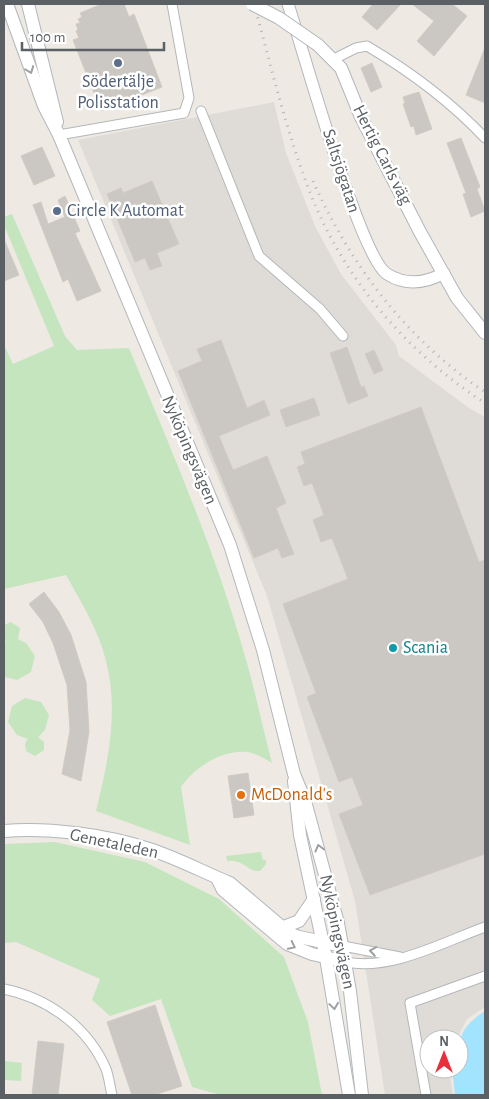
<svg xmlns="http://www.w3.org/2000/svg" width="489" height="1099" viewBox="0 0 489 1099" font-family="'Alegreya Sans',sans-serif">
<rect width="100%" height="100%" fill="#eeeae3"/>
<polygon fill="#dfdcd7" points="274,102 286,153 315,226 341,274 396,345 399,356 469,408 485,417 485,1007 467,1019 457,1039 429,1039 429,1069 449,1069 453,1095 385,1095 355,901 267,596 78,140"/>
<g fill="#c5e5bf">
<path d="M12,214l53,122 12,14 52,-2c41,99 86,202 115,305 11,36 18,73 28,110 -9,-5 -16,-10 -26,-11 -25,-2 -52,16 -65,35l9,58 -94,-34c12,-49 23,-100 10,-150 -7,-30 -25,-59 -40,-86l-62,14v-244l9,19 41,-18 -50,-121v-8z"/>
<polygon points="11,622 20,628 18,639 26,643 35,656 31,672 17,680 4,677 4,642 6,641 4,638 4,625"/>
<polygon points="25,698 41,702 49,715 45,730 38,737 44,742 44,750 35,756 26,751 25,743 28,739 17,735 8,722 12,706"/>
<polygon points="55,842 145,862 219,899 284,957 308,1022 322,1095 220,1095 192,1087 161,999 110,1016 92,1000 100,979 16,942 4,943 4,844"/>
<path d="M261,852l2,8h3v4l-6,7c-14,1 -15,-12 -33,-10l-1,-5z"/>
<polygon points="5,1061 22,1063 21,1081 4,1080"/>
</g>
<path fill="#a2e4fe" d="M485,1011v84h-30l-3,-26h7c0,-31 -1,-40 26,-58z"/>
<g fill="#cbc7c2" stroke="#d2cbc1">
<polygon points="102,4 124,4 129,17 134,14 162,87 101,111 73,40 79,38 76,31 78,30 76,24 80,23 78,19 82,17 80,13"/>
<polygon points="373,4 401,4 377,30 362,17"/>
<polygon points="412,4 452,4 467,16 434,56 417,41 434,21"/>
<polygon points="485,48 485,103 466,95"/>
<polygon points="372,63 382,87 371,92 361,68"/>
<polygon points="419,92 432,129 416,135 414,126 411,127 403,104 405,103 403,97"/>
<polygon points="461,138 480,187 477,189 485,211 471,217 463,194 466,193 447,143"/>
<polygon points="42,147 55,176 34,185 21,156"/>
<polygon points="152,181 179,244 157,253 162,266 150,270 145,258 135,262 107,194 121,188 123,193"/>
<polygon points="65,196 80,231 75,233 101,291 77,301 68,279 63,282 33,205 41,202 48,224 65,217 58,200"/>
<polygon points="4,239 19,275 4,281"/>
<polygon points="221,340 247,408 264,400 270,415 219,436 233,470 267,456 286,503 276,508 294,554 282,558 278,548 254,558 178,371 202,361 197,349"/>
<polygon points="347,347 361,387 364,386 368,396 348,404 330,353"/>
<polygon points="374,350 383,370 374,374 365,354"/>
<polygon points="314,398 320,415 286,427 280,410"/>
<polygon points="421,407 479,562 485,560 485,854 370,895 339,814 363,805 352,777 339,782 307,697 316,693 283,604 348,579 332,538 321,542 313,520 324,515 312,483 304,486 297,467 305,464 301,452"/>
<polygon points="44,592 59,612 71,635 86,682 89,732 81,781 62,774 70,730 67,685 53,643 43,622 29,604"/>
<polygon points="248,773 254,815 234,818 228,776"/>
<polygon points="155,1005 182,1086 154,1095 132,1095 107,1022"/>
<polygon points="38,1041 64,1044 58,1095 32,1095"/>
</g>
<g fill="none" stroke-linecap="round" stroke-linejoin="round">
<g stroke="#b4b7ba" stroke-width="11">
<g id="minor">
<path d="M334,59l22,-11 11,-2c44,26 83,55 118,92"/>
<polyline points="201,111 259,256 320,309 343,336"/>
<polyline points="59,135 184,113 189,98 172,4"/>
<polyline points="343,946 400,957"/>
<path d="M346,962c46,9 97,-20 139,-35"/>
<path d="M4,989c44,9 84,38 102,80 3,8 4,18 6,26"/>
<polyline points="426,1095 410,1003 485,976"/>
</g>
</g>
<g stroke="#b4b7ba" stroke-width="13">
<path id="tertiary" d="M288,4c14,42 72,253 99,270 19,12 39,9 57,-1"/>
</g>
<g stroke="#b2b7bb" stroke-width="14">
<g id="secondary">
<polyline points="7,4 44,106 59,135 230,545 263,650 294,774 305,801 338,923 350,991 362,1095"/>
<polyline points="28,4 57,122"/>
<polyline points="318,45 341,68 361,117 420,232 457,298 485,333"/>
<polyline points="294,781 300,835 326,958 349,1095"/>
<path d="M4,831c44,-4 103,4 145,18 28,9 54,23 81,34l59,50 10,4 44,9"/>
<polyline points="218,880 223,890 287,944 312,954 346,962"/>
<polyline points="281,928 299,921 314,899"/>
</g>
</g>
<use href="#minor" stroke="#fff" stroke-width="9"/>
<use href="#tertiary" stroke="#fff" stroke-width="11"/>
<use href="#secondary" stroke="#fff" stroke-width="12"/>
<g stroke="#b2b3b4" stroke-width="3" stroke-dasharray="1 6" stroke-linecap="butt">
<path d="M254,4c17,62 32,126 55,186 34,88 97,162 176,213"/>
<path d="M313,181c38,85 94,159 172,211"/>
</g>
<g stroke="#b2b7bb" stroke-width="14" stroke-linecap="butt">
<polyline id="secondary-bridge" points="252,4 279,18 318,45"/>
</g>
<use href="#secondary-bridge" stroke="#fff" stroke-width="12"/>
</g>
<defs><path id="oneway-chevron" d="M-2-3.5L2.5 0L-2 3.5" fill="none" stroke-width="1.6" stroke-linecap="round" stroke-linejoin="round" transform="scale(1.25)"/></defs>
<g stroke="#9da0a2">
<use href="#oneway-chevron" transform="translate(30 70) rotate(69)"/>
<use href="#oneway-chevron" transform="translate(319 848) rotate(-105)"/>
<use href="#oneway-chevron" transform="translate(292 946) rotate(26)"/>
<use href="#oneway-chevron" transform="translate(373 951) rotate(-171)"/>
<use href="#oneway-chevron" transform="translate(334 1006) rotate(82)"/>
</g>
<g fill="#5c6f8a" stroke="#fff" stroke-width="2">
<circle cx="118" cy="63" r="5"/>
<circle cx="57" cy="211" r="5"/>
</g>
<circle fill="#0f9aa8" stroke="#fff" stroke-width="2" cx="393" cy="648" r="5"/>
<circle fill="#e8710a" stroke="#fff" stroke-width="2" cx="241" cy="795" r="5"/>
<g text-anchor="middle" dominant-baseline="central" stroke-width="5" stroke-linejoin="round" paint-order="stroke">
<g font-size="18" fill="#4e5e75" stroke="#fff">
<text x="118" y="82">Södertälje<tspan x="118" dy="21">Polisstation</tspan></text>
<text x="67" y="211" text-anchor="start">Circle K Automat</text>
</g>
<g font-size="18" fill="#5b6064" stroke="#fff">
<text transform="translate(382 155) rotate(63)">Hertig Carls väg</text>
<text transform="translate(341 171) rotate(72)">Saltsjögatan</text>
<text transform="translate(189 450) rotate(67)">Nyköpingsvägen</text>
<text transform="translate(114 844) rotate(12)">Genetaleden</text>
<text transform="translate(337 932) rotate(78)">Nyköpingsvägen</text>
</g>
<g font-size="18" fill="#0d838f" stroke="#fff" text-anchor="start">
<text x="403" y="648">Scania</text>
</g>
<g font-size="18" fill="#c56008" stroke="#fff" text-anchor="start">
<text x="251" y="795">McDonald's</text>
</g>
</g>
<rect width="489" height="1099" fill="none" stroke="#5b6064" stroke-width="10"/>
<g transform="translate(444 1054)"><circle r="24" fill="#ffffff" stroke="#bdbfc1"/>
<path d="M0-4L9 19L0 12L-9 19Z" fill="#e82f3c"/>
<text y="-8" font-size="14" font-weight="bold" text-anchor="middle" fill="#5b6064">N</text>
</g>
<path d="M22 42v8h142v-8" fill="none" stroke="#5b6064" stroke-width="2.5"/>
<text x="30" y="42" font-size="15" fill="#5b6064" stroke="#ffffff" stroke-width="4" paint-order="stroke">100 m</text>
</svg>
